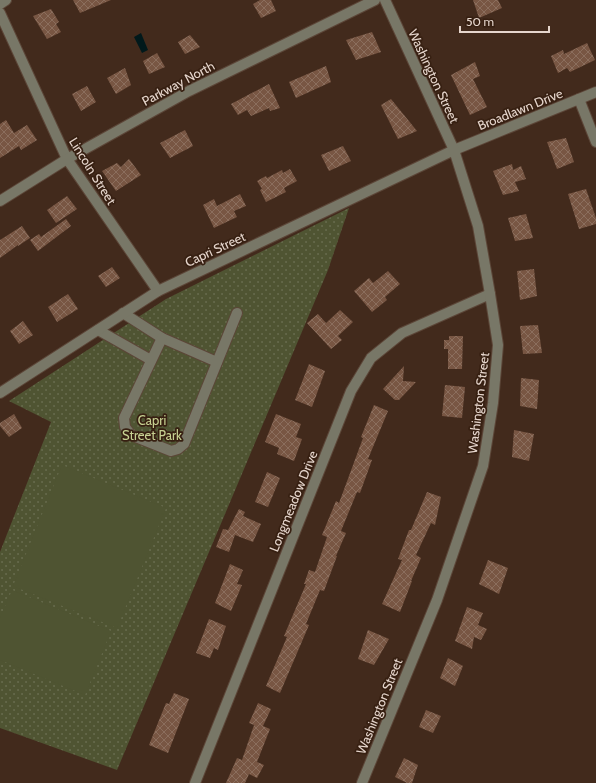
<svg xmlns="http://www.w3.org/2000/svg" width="596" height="783" viewBox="0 0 596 783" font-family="Cabin,sans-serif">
<defs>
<pattern id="park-dots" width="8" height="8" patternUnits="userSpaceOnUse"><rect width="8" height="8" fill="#4f5432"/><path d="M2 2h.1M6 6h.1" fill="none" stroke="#686c4e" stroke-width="1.8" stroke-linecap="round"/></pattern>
<pattern id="building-cross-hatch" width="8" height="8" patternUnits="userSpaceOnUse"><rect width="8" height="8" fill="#785643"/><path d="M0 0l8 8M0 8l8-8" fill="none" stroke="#8b6e5d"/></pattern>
</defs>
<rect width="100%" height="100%" fill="#422a1c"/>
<polygon fill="url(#park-dots)" points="349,208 328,270 117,770 0,728 0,552 51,422 9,401 166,299"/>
<g fill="#4f5432">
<polygon points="62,465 166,508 117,628 13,586"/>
<polygon points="12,590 111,631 85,695 0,660 0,618"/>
</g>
<polygon fill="#01191b" points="141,33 148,50 142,53 134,37"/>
<g fill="url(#building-cross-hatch)">
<polygon points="73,0 111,0 80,13"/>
<polygon points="260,0 271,0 276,11 261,18 253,4"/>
<polygon points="473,0 498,0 502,8 479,18"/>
<polygon points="51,9 59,22 56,24 61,32 47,39 33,16"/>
<polygon points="372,32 381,52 356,60 346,40"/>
<polygon points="190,35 200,47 185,54 178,42"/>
<polygon points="587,43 595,60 570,72 567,68 558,73 551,56 563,50 564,54"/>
<polygon points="157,53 165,67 149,74 143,61"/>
<polygon points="475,62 480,76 473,79 487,107 470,115 451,75"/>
<polygon points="326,66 331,82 296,98 289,82"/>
<polygon points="125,68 131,85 116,94 107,78"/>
<polygon points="269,84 280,108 270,111 269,108 251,116 247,110 238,115 231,104"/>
<polygon points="87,86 96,102 81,111 72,94"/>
<polygon points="391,99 417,131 398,139 381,105"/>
<polygon points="6,120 14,133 27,125 37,140 21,150 19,146 0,158 0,124"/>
<polygon points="185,130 193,146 170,158 160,143"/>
<polygon points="566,138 574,162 557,169 547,142"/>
<polygon points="343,146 351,161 329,171 321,155"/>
<polygon points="129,159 141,175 116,191 102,171 117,163 121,167"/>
<polygon points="512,164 513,170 521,166 526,179 515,182 519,191 503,195 493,171"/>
<polygon points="290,169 297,181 284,188 286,192 266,202 260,190 262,189 257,181 266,176 267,178 282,170 283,173"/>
<polygon points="586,189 596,218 596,224 579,229 568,194"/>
<polygon points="240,194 246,206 234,211 237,217 214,228 203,205 214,199 217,206"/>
<polygon points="67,196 77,209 56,223 47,210"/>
<polygon points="526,214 533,238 515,241 508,218"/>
<polygon points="66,219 71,226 38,251 30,240 39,234 41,237"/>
<polygon points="22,226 30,238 18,246 18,245 0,258 0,240"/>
<polygon points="112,267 120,278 106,287 98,276"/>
<polygon points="534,269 537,296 520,300 517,271"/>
<polygon points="388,271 400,284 385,297 387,300 372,312 354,291 369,278 373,283"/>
<polygon points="68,294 78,309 57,322 48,307"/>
<polygon points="340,310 353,322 338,336 342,340 331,349 307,323 318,314 326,323"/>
<polygon points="23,321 33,335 19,344 10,331"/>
<polygon points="538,325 542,353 523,354 520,326"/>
<polygon points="449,336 463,336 462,369 448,369 448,349 444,349 444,340 449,340"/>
<polygon points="309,364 325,371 312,407 295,400"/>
<polygon points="404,366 403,381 416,382 399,400 395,400 383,389"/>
<polygon points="521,378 539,380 537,409 520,406"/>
<polygon points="445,385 465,387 462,418 442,416"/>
<polygon points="374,405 388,411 368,459 372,460 360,493 357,492 341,531 346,533 336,556 337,556 324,591 320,590 306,624 309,625 280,693 266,686 287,637 284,636 306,584 304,584 309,570 315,572 327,537 322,535 336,501 339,503 363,438 361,437"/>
<polygon points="14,414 22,428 9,437 0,426 0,423"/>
<polygon points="276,414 301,424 296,437 302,439 294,461 277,454 279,448 265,442"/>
<polygon points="514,430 534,434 529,461 512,457"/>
<polygon points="267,472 280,478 268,507 255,502"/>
<polygon points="427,492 441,497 435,525 431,523 416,555 421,558 411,581 412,581 400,612 382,604 402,560 398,559 409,530 411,530"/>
<polygon points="239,509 245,512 243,516 261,524 253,542 235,535 229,552 216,547 223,529 228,530"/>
<polygon points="488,560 508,568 499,594 479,584"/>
<polygon points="230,564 243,570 237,584 242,585 231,611 215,603"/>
<polygon points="467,607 483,613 478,625 487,629 481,640 474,637 472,649 455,641"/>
<polygon points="209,619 226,626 218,650 214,648 210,658 196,653"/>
<polygon points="368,630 389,639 374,665 358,659"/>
<polygon points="448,658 463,666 455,686 440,678"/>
<polygon points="174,693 189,699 168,753 149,745 166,703 169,704"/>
<polygon points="258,703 271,709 263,726 270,729 257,762 264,765 257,778 249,774 245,783 226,783 237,758 242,760 254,725 249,723"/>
<polygon points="426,710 441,716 433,733 419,727"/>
<polygon points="404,758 418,765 412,783 407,783 395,777"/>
</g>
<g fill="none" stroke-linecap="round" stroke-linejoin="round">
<g stroke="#5c4638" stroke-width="12">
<g id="minor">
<polyline points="0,4 6,0"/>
<polyline points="0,13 67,159 158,291"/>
<polyline points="579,99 596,142"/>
<polyline points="0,201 67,159 189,91 375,0"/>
<polyline points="123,313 162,338 217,362"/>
<polyline points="98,330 151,360"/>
<polyline points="162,338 124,418 125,427 131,435 171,451 178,449 184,444 237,313"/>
<polyline points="0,393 158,291 454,150 596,92"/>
<polyline points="195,783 351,391 371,358 402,333 490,294"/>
<polyline points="362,783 437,600 483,466 493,403 498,345 490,294 478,226 454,150 385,0"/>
</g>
</g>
<use href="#minor" stroke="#787767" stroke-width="10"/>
</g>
<g text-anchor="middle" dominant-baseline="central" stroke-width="3.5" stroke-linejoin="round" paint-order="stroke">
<g font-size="13" fill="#e6d6cd" stroke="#372012">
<text transform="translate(434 76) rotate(65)">Washington Street</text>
<text transform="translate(178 83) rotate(-28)">Parkway North</text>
<text transform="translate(520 109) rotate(-22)">Broadlawn Drive</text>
<text transform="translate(93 171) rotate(58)">Lincoln Street</text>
<text transform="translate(215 249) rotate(-25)">Capri Street</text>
<text transform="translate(478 403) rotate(-83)">Washington Street</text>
<text transform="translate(293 501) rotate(-68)">Longmeadow Drive</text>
<text transform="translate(379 706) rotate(-68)">Washington Street</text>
</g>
<g font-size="13" fill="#c7d192" stroke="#372012">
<text x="152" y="420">Capri<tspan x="152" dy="15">Street Park</tspan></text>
</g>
</g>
<path d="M460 26v6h89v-6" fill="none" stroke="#e6d6cd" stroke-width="2"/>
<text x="466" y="26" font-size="12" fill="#e6d6cd" stroke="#372012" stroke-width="3" paint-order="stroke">50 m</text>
</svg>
